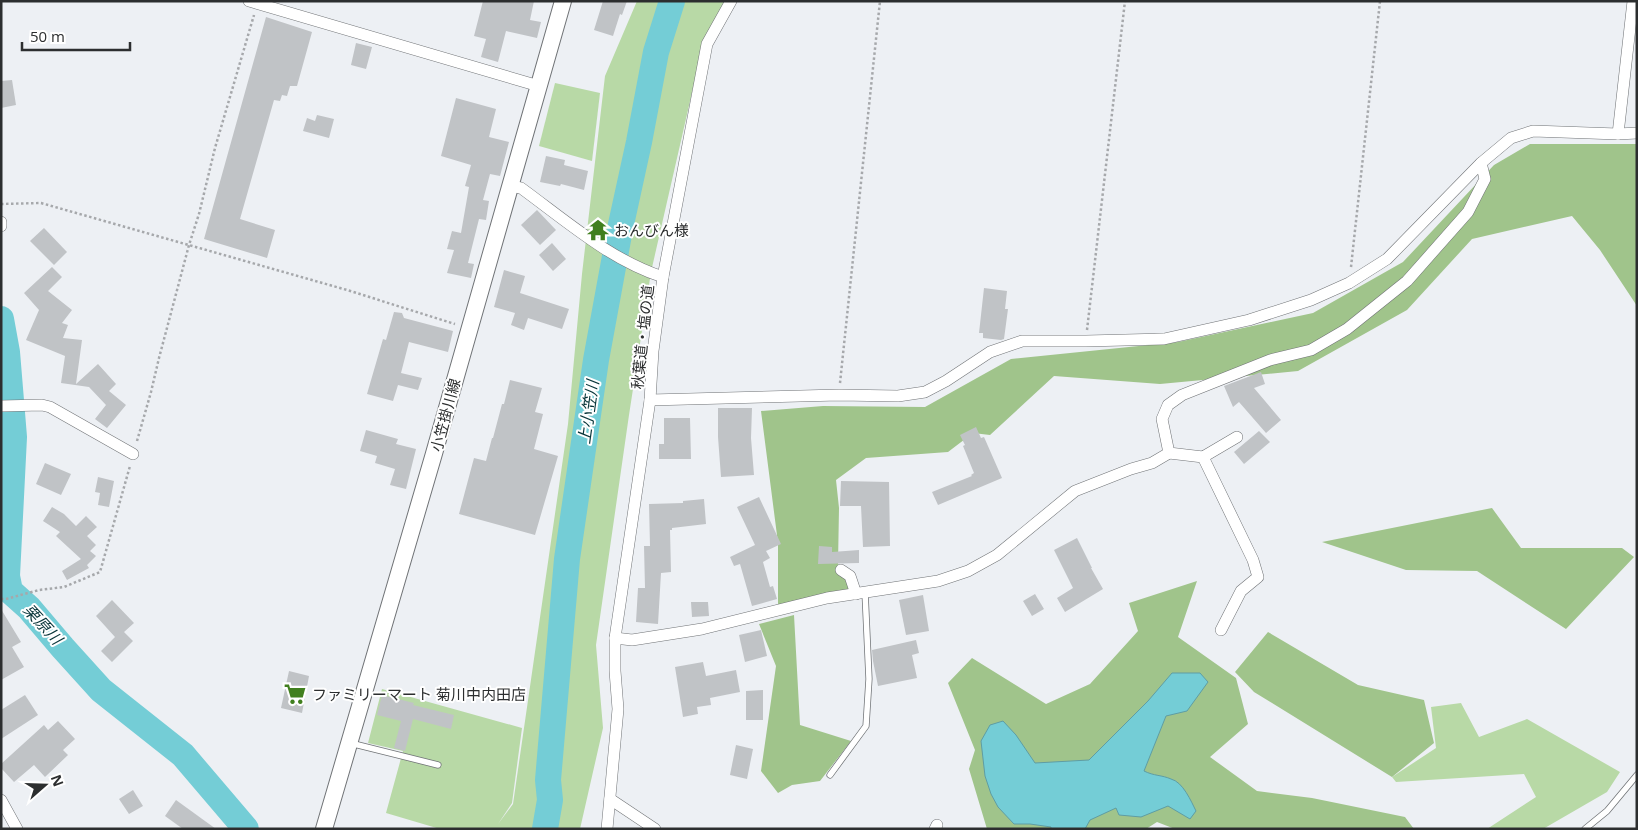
<svg xmlns="http://www.w3.org/2000/svg" width="1638" height="830" viewBox="0 0 1638 830" font-family="'Open Sans','Noto Sans JP',sans-serif">
<rect width="100%" height="100%" fill="#edf0f4"/>
<g fill="#b8d9a6">
<polygon points="637,1 725,1 704,40 651,272 629,415 596,645 603,728 580,829 440,829 386,813 403,751 368,743 382,689 522,728 512,803 498,824 513,804 568,424 582,274 605,76"/>
<polygon points="555,83 600,93 592,161 539,146"/>
<polygon points="1461,703 1479,737 1527,719 1620,772 1607,792 1543,829 1487,829 1536,797 1524,774 1396,782 1392,777 1436,748 1431,707"/>
</g>
<g fill="#a0c48b">
<polygon points="1530,144 1637,144 1637,306 1600,250 1572,216 1472,239 1407,310 1298,371 1160,384 1054,376 990,435 973,433 948,452 866,458 836,480 839,508 838,564 859,590 778,605 778,543 761,411 823,406 925,407 1011,359 1178,342 1313,313 1403,262 1494,165"/>
<polygon points="1492,508 1521,548 1622,548 1634,557 1566,629 1477,571 1406,570 1322,542"/>
<polygon points="1197,581 1178,637 1236,678 1248,724 1210,757 1257,791 1312,798 1405,817 1414,829 1175,829 1157,822 1146,829 987,829 969,769 975,750 948,683 972,658 1046,704 1090,684 1138,631 1129,603"/>
<polygon points="794,615 800,725 851,741 820,781 792,785 778,793 761,771 776,666 759,624"/>
<polygon points="1268,632 1358,685 1424,700 1434,743 1392,777 1254,692 1235,672"/>
</g>
<path fill="#74cdd6" stroke="#5e9da4" d="M1172,673h28l8,9 -21,29 -21,5 -22,55c10,5 18,4 27,8 12,3 20,22 25,32l-6,8 -22,-13 -27,11 -22,-2 -3,-7 -26,12 -5,9h-34v-2l-21,-3h-16l-16,-17 -7,-13 -6,-18 -4,-35 9,-16 13,-4 13,14 19,28 54,-3 59,-59z"/>
<g fill="none" stroke-linecap="round" stroke-linejoin="round">
<g stroke="#74cdd6" stroke-width="26">
<polyline points="1,319 7,352 14,437 7,576 10,591 29,608 63,648 101,690 183,755 246,829"/>
<polyline points="545,829 550,800 548,780 567,559 596,360 620,229 639,142 656,52 672,1"/>
</g>
</g>
<g fill="#c0c3c6">
<polygon points="483,1 534,1 530,20 541,22 537,38 506,31 498,62 481,57 486,39 474,36"/>
<polygon points="603,1 627,1 622,15 620,14 613,36 594,30"/>
<polygon points="266,17 312,32 297,86 290,86 287,96 282,95 280,101 274,100 240,219 275,230 267,258 204,239"/>
<polygon points="356,43 372,47 366,69 351,65"/>
<polygon points="12,80 16,105 1,108 1,81"/>
<polygon points="456,98 496,109 489,137 509,142 500,176 490,174 483,200 489,201 486,220 479,219 468,263 474,264 471,278 447,273 454,250 447,249 452,231 461,233 469,187 465,186 471,165 441,156"/>
<polygon points="317,115 334,119 329,138 303,131 307,118 315,121"/>
<polygon points="546,156 565,160 564,165 588,171 584,190 561,184 560,186 540,182"/>
<polygon points="537,210 556,230 540,245 521,225"/>
<polygon points="44,228 67,252 54,265 30,241"/>
<polygon points="552,243 566,259 553,271 539,255"/>
<polygon points="52,267 62,277 48,291 72,310 62,323 68,325 63,338 82,340 76,384 98,364 116,384 109,391 126,405 107,428 95,419 106,405 89,387 61,383 65,356 26,340 39,310 24,293"/>
<polygon points="504,270 525,276 520,293 569,309 562,329 528,318 524,330 511,325 515,313 494,307"/>
<polygon points="984,288 1007,291 1005,309 1008,309 1004,339 1001,340 983,338 983,333 979,333"/>
<polygon points="394,312 402,313 404,318 453,331 448,352 409,342 401,373 422,378 418,390 398,385 393,401 367,394 383,339 386,340"/>
<polygon points="1261,372 1265,384 1254,388 1281,420 1266,433 1239,402 1233,407 1224,386"/>
<polygon points="510,380 542,388 535,412 543,414 534,449 558,456 535,535 459,514 474,458 486,461 492,438 493,438 502,404 504,404"/>
<polygon points="718,408 752,408 751,438 754,475 721,477 718,437"/>
<polygon points="664,418 690,418 691,459 659,459 659,444 664,444"/>
<polygon points="976,427 981,438 984,437 1002,478 938,505 932,492 972,476 971,475 974,473 963,446 965,445 960,435"/>
<polygon points="366,430 398,439 396,444 416,449 406,489 390,485 395,469 375,463 377,456 360,451"/>
<polygon points="1259,431 1270,442 1244,464 1234,452"/>
<polygon points="45,463 71,474 61,495 36,484"/>
<polygon points="98,477 114,481 109,507 98,505 100,493 95,492"/>
<polygon points="841,481 889,482 890,546 863,547 861,506 840,506"/>
<polygon points="759,497 781,544 766,551 770,558 763,562 770,587 773,586 777,599 752,606 740,564 734,566 730,557 755,545 737,507"/>
<polygon points="704,499 706,524 672,528 672,530 670,530 671,572 661,573 658,624 636,622 638,588 645,588 644,546 650,546 649,504 683,503 683,501"/>
<polygon points="52,507 64,514 76,526 86,516 97,527 87,536 96,545 90,551 96,556 87,565 89,568 67,580 62,571 81,559 56,536 60,532 43,521"/>
<polygon points="1077,538 1092,568 1091,568 1103,589 1065,612 1057,598 1073,588 1054,550"/>
<polygon points="819,546 832,547 832,552 859,550 859,563 818,564"/>
<polygon points="1035,594 1044,609 1032,616 1023,601"/>
<polygon points="923,595 929,631 906,635 899,600"/>
<polygon points="112,600 134,623 124,632 133,641 112,662 101,651 115,637 96,616"/>
<polygon points="691,602 708,602 709,616 692,617"/>
<polygon points="1,609 21,642 12,647 24,667 1,680"/>
<polygon points="761,630 767,656 745,662 739,635"/>
<polygon points="916,640 919,653 912,655 917,678 878,686 873,661 872,650"/>
<polygon points="703,662 706,676 736,670 740,692 710,698 711,705 697,707 698,714 683,717 675,667"/>
<polygon points="289,671 309,676 302,713 281,708"/>
<polygon points="763,690 763,720 746,720 746,691"/>
<polygon points="25,695 38,715 1,739 1,710"/>
<polygon points="382,695 414,703 413,705 454,715 451,729 413,719 405,751 394,748 401,721 377,715"/>
<polygon points="58,721 75,739 63,750 68,755 45,777 34,765 14,782 1,768 1,764 44,725 48,730"/>
<polygon points="736,745 753,749 747,779 730,775"/>
<polygon points="133,790 143,806 129,814 119,799"/>
<polygon points="176,800 216,829 183,829 165,816"/>
</g>
<g fill="none" stroke-linecap="round" stroke-linejoin="round">
<g stroke="#707376" stroke-width="7">
<g id="lane">
<polyline points="350,743 438,765"/>
<polyline points="830,775 866,726 869,679 865,592"/>
<polyline points="1585,829 1607,811 1637,775"/>
</g>
</g>
<g stroke="#707376" stroke-width="12">
<g id="street">
<polyline points="249,1 539,86"/>
<polyline points="1618,134 1633,1"/>
<path d="M510,186l11,2c44,32 89,72 142,89"/>
<polyline points="1,222 1,226"/>
<polyline points="650,400 839,395 898,396 925,392 946,381 990,352 1022,341 1086,341 1164,339 1249,320 1311,300 1349,283 1387,259 1481,163 1511,138 1533,131 1618,134 1637,133"/>
<polyline points="1,406 42,405 50,407 133,454"/>
<polyline points="1169,453 1203,457 1237,437"/>
<polyline points="1203,457 1253,560 1258,577 1241,591 1221,630"/>
<polyline points="841,570 850,576 856,594"/>
<polyline points="615,638 632,640 702,629 827,598 938,581 968,571 997,555 1075,491 1131,469 1152,463 1169,453 1162,419 1168,405 1182,395 1270,360 1311,350 1347,329 1407,281 1468,212 1485,179 1481,163"/>
<polyline points="610,799 655,829"/>
<polyline points="1,800 17,829"/>
<polyline points="607,829 618,709 615,671 615,638 650,400 653,351 663,277 707,44 731,1"/>
<polyline points="935,829 937,825"/>
</g>
</g>
<g stroke="#707376" stroke-width="18">
<polyline id="secondary" points="324,829 433,457 563,1"/>
</g>
<g stroke="#a6a8ab" stroke-width="2.5" stroke-dasharray="2.5 2.5" stroke-linecap="butt">
<polyline points="1,204 41,203 347,290 455,324"/>
<polyline points="1351,267 1380,1"/>
<polyline points="1087,330 1125,1"/>
<polyline points="840,383 880,1"/>
<polyline points="137,441 151,392 159,358 189,245 199,214 215,148 254,15"/>
<polyline points="1,599 6,599 39,590 64,587 100,572 130,466"/>
</g>
<use href="#lane" stroke="#fff" stroke-width="5.5"/>
<use href="#street" stroke="#fff" stroke-width="11"/>
<use href="#secondary" stroke="#fff" stroke-width="16"/>
</g>
<defs>
<g id="temple-bare" transform="scale(1.725)"><path d="M0-6L5-2H3V0L6.5 2.5H4V6H1.5V3h-3V6H-4V2.5H-6.5L-3 0V-2H-5Z" fill="#407f1e" stroke="#fff" stroke-width="2.5" paint-order="stroke"/></g>
<g id="supermarket-bare" transform="scale(1.725)"><path d="M-6-5.5h2.5l.6 2H6L4.5 2H-2.5L-4.4-4H-6ZM-1.5 3.2a1.3 1.3 0 1 0 .1 0ZM3 3.2a1.3 1.3 0 1 0 .1 0Z" fill="#407f1e" stroke="#fff" stroke-width="2.5" paint-order="stroke"/></g>
</defs>
<g fill-rule="evenodd">
<use href="#temple-bare" x="598" y="230"/>
<use href="#supermarket-bare" x="295" y="694"/>
</g>
<g text-anchor="middle" dominant-baseline="central" stroke-width="4" stroke-linejoin="round" paint-order="stroke">
<g font-size="15" fill="#2c2e2f" stroke="#fff" text-anchor="start">
<text x="614" y="230">おんびん様</text>
<text x="312" y="694">ファミリーマート 菊川中内田店</text>
</g>
<g font-size="15" fill="#2c2e2f" stroke="#fff">
<text transform="translate(642 337) rotate(-84)">秋葉道・塩の道</text>
<text transform="translate(445 415) rotate(-75)">小笠掛川線</text>
</g>
<g font-size="16" font-style="italic" fill="#073438" stroke="#fff">
<text transform="translate(588 412) rotate(-82)">上小笠川</text>
<text transform="translate(43 624) rotate(47)">栗原川</text>
</g>
</g>
<rect width="1638" height="830" fill="none" stroke="#2c2e2f" stroke-width="5"/>
<g transform="translate(45 785) rotate(70)" stroke="#ffffff" stroke-width="4" paint-order="stroke">
<path d="M0-4L9 19L0 12L-9 19Z" fill="#2c2e2f"/>
<text y="-8" font-size="14" font-weight="bold" text-anchor="middle" fill="#2c2e2f">N</text>
</g>
<path d="M22 42v8h108v-8" fill="none" stroke="#2c2e2f" stroke-width="2.5"/>
<text x="30" y="42" font-size="15" fill="#2c2e2f" stroke="#ffffff" stroke-width="4" paint-order="stroke">50 m</text>
</svg>
